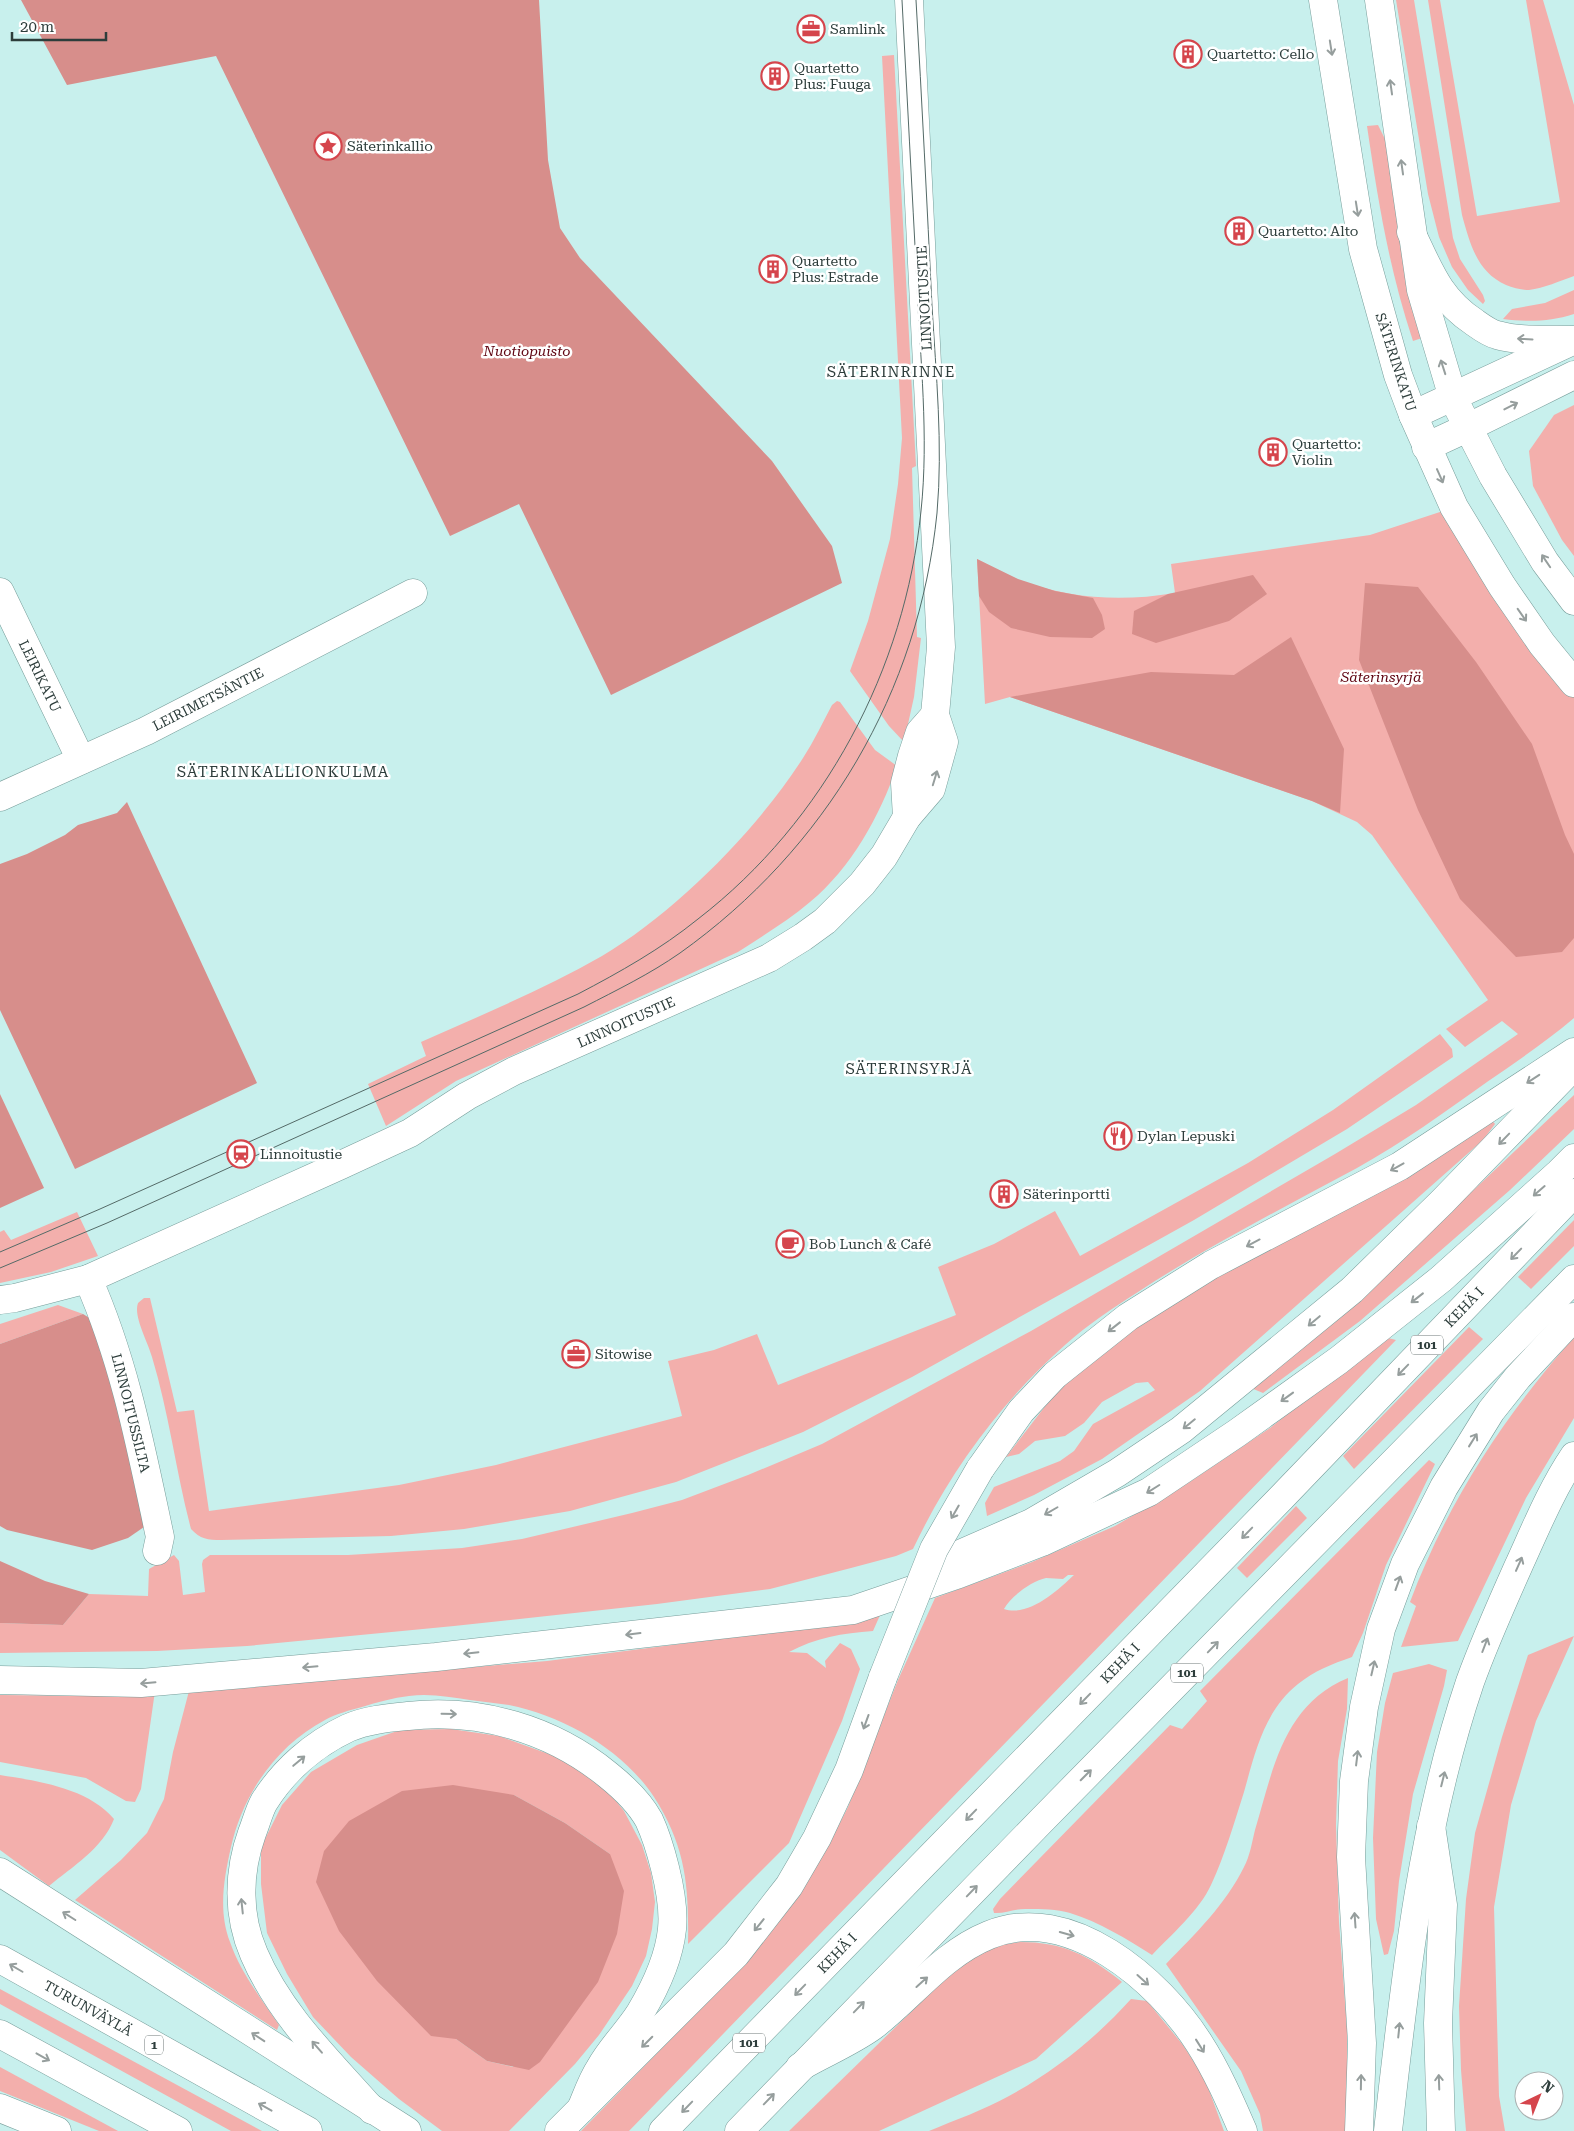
<svg xmlns="http://www.w3.org/2000/svg" width="1574" height="2131" viewBox="0 0 1574 2131" font-family="'Roboto Serif',serif">
<rect width="100%" height="100%" fill="#c8f0ed"/>
<g fill="#f3afac" fill-rule="evenodd">
<polygon points="1396,0 1414,0 1453,238 1460,259 1483,295 1485,301 1483,304 1468,290 1452,267 1439,237 1428,194"/>
<path d="M1428,0h12l37,216 83,-14 -34,-202h17l31,105v171c-14,5 -30,12 -45,14 -7,0 -16,-2 -23,-5 -29,-13 -36,-41 -44,-70z"/>
<polygon points="894,55 916,466 912,468 917,637 921,638 914,697 904,742 889,726 850,671 868,621 890,539 898,484 902,438 882,56"/>
<path d="M1378,125l11,22 39,189 -15,5c-24,-72 -35,-140 -46,-215z"/>
<path d="M1574,290v24c-25,8 -46,8 -71,5l9,-10 33,-6z"/>
<polygon points="1574,405 1574,556 1562,540 1533,486 1529,451 1554,415"/>
<path d="M1446,510l97,152 31,35v321c-27,23 -58,44 -87,64 -42,30 -85,61 -130,86 -74,40 -149,78 -219,124 -25,16 -51,33 -73,53 -64,57 -115,126 -152,204l-17,7 -45,12 -81,21 -113,15 -203,22 -207,20 -90,5 -157,2v-30l63,2 26,-31 59,2 1,-27 25,-14 5,6 4,34 22,-3 -3,-28 1,-4 7,-5h138l114,-7 60,-9 110,-26 50,-13 66,-25 74,-31 209,-113 304,-177 81,-49 102,-71 -16,-13 -37,26 -19,-18 42,-29 -116,-165 -15,-13 -45,-21 -302,-104 -25,7 -8,-145c14,7 28,15 42,21 52,19 102,22 156,13l-4,-29 199,-29z"/>
<path d="M837,701l3,1 35,48 22,16c-17,50 -46,102 -87,136 -22,19 -48,34 -72,50l-282,129 -70,45 -18,-42 58,-28 -5,-14c61,-27 123,-53 181,-86 74,-44 155,-126 201,-198 11,-17 20,-36 29,-53z"/>
<path d="M1440,1034l12,15 1,8 -106,72 -153,91 -282,157 -109,55 -127,50 -106,29 -106,18 -73,7 -170,4c-13,0 -21,-1 -30,-11 -15,-57 -22,-116 -39,-172 -4,-15 -19,-41 -14,-54l6,-5h6l27,114 17,-2 15,101 190,-26 97,-20 186,-49 -14,-55 46,-11 43,-16 21,51 178,-70 -18,-48 56,-23 61,-33 25,45 168,-93 85,-53z"/>
<polygon points="1574,1095 1574,1129 1510,1190 1360,1321 1263,1393 1251,1388 1407,1253"/>
<polygon points="1491,1119 1495,1124 1483,1140 1200,1391 1102,1459 1034,1495 987,1516 985,1503 994,1487 1060,1461 1074,1451 1093,1424 1155,1390 1148,1382 1136,1383 1102,1402 1084,1423 1065,1436 1035,1441 1019,1454 1006,1457 1060,1387 1113,1342 1200,1285 1264,1253 1437,1156"/>
<polygon points="77,1212 98,1256 51,1272 0,1283 0,1232 4,1230 11,1240"/>
<polygon points="1574,1220 1574,1246 1531,1289 1518,1277"/>
<polygon points="58,1305 83,1314 0,1344 0,1324"/>
<polygon points="1469,1327 1483,1339 1354,1469 1343,1456"/>
<path d="M1574,1337v81l-48,80 -68,143 -57,6 15,-41 -6,-4c38,-101 93,-184 164,-265z"/>
<path d="M1388,1338l8,2 -767,791h-48l133,-136 83,-101 29,-44 22,-43 50,-127 37,-82 97,-36 83,-36 73,-43 82,-55 64,-51zM1068,1575h6c-17,16 -45,42 -70,34 7,-13 28,-28 42,-31 5,0 12,1 17,1z"/>
<path d="M1429,1460l6,4 -49,101 -23,68 -11,24c-20,7 -38,14 -54,27 -34,27 -43,69 -54,108 -10,31 -19,63 -33,93 -12,26 -40,50 -59,70 -25,-16 -53,-33 -82,-42 -13,-4 -29,-4 -42,-4 -12,-1 -23,5 -34,4l-1,-4 7,-10 170,-174 12,4 25,-28 -7,-10z"/>
<polygon points="1296,1506 1307,1518 1247,1578 1237,1568"/>
<path d="M881,1613l-8,18c-30,2 -58,7 -84,21l18,1 19,15 -1,-7 15,-18 11,6 9,20 -18,52 -53,122 -101,101c1,-58 -2,-97 -34,-147 -31,-47 -90,-81 -145,-92 -13,-2 -26,-3 -39,-5 -20,-3 -41,-7 -61,-4 -16,2 -32,6 -47,11 -12,3 -26,7 -37,13 -49,26 -82,74 -94,127 -7,31 -13,64 -1,95 10,29 31,57 49,83l-2,5 -202,-130 46,-40 26,-27 17,-34 9,-47 16,-61 358,-30 211,-27z"/>
<polygon points="1574,1636 1536,1721 1511,1805 1494,1907 1499,2096 1505,2131 1466,2131 1461,2070 1459,2006 1466,1899 1475,1833 1502,1737 1528,1655"/>
<polygon points="1429,1664 1447,1670 1444,1686 1413,1794 1399,1881 1394,1931 1388,1954 1384,1955 1376,1919 1373,1838 1377,1752 1385,1703 1393,1673"/>
<path d="M1348,1678l-1,31 -9,52 -2,64 3,97 8,107v102h-84l-3,-17 -19,-43 -75,-107c29,-30 60,-60 78,-97 6,-11 8,-25 11,-37 18,-60 28,-125 93,-152z"/>
<polygon points="155,1691 141,1789 135,1802 126,1801 86,1778 0,1762 0,1695 91,1696"/>
<path d="M451,1729l48,7 58,21 46,28 21,26 18,34 9,28 4,29 -3,27 -6,27 -14,30 -33,49 -24,29 -66,67h-67l-43,-32 -48,-42 -38,-40 -26,-43 -20,-41 -6,-49v-37l21,-42 29,-33 46,-27 43,-15zM514,1795l51,28 45,31 -97,213 -26,-6 -31,-22z"/>
<path d="M0,1775c38,6 88,13 114,44 -11,29 -42,48 -65,67l-49,-36z"/>
<path d="M1020,1942c43,0 68,13 102,40l-86,77 -157,72h-90l163,-159 33,-21 16,-6z"/>
<polygon points="0,1989 262,2131 231,2131 0,2004"/>
<path d="M1131,1999l16,2 36,44 22,34 19,52h-295c26,-11 55,-21 80,-35 46,-25 87,-58 122,-97z"/>
<polygon points="0,2067 118,2131 99,2131 0,2091"/>
</g>
<g fill="#d78e8b">
<polygon points="21,0 539,0 548,160 560,228 580,258 772,461 832,546 842,583 611,695 519,504 450,536 216,56 67,85"/>
<polygon points="977,559 1018,579 1055,591 1093,598 1102,615 1105,629 1092,638 1050,637 1011,628 989,612 979,596"/>
<polygon points="1253,575 1267,594 1229,621 1156,643 1132,634 1134,611 1168,594"/>
<polygon points="1365,583 1418,587 1476,662 1532,744 1565,835 1574,854 1574,938 1562,952 1516,957 1460,899 1418,810 1359,660"/>
<polygon points="1291,637 1344,749 1340,813 1312,801 1010,697 1151,672 1234,675"/>
<polygon points="127,802 257,1083 75,1169 0,1010 0,864 27,854 65,835 78,825 117,813"/>
<polygon points="0,1094 44,1188 0,1208"/>
<polygon points="83,1314 104,1327 144,1527 128,1538 92,1550 7,1530 0,1526 0,1344"/>
<polygon points="0,1561 45,1581 89,1594 63,1625 0,1623"/>
<polygon points="453,1785 514,1795 565,1823 610,1854 624,1891 617,1934 598,1982 540,2062 529,2070 487,2061 456,2039 431,2036 377,1981 339,1931 316,1882 324,1851 349,1821 402,1791"/>
</g>
<g fill="none" stroke-linecap="round" stroke-linejoin="round">
<g stroke="#779d9a" stroke-width="29">
<g id="minor">
<polyline points="0,592 81,760"/>
<polyline points="0,797 146,731 413,593"/>
<path d="M88,1279c37,84 53,169 72,258l-3,14"/>
</g>
</g>
<g stroke="#779d9a" stroke-width="29">
<g id="tertiary">
<polyline points="907,817 905,783 912,756 920,732 935,715"/>
<polyline points="0,1300 15,1298 88,1279 341,1165 410,1133 467,1096 514,1071 769,958 803,937 825,921 862,884 884,856 907,817 931,789 944,742 935,715 941,647 909,0"/>
</g>
</g>
<g stroke="#779d9a" stroke-width="29">
<g id="secondary">
<polyline points="1323,0 1363,249 1398,375 1413,415 1454,507 1502,586 1542,644 1574,683"/>
<polyline points="1379,0 1421,290 1453,398 1493,476 1545,562 1574,601"/>
</g>
</g>
<g stroke="#779d9a" stroke-width="29">
<g id="trunk">
<path d="M1411,232c18,37 27,66 63,90 7,5 15,11 23,13 24,7 52,4 77,5"/>
<polyline points="1413,415 1568,343"/>
<polyline points="1426,447 1467,428 1574,375"/>
<polyline points="980,1469 1021,1411 1055,1375 1128,1317 1211,1265 1400,1166 1574,1052"/>
<polyline points="559,2131 736,1954 789,1886 817,1838 849,1770 883,1677"/>
<polyline points="663,2131 1281,1498 1574,1193"/>
<polyline points="739,2131 1043,1819 1574,1279"/>
<polyline points="1359,2131 1362,2043 1351,1857 1354,1781 1364,1707 1381,1629 1405,1564 1444,1487 1491,1411 1518,1377 1574,1317"/>
<path d="M1388,2131c17,-151 33,-304 82,-449 14,-39 31,-77 48,-115 17,-37 33,-77 56,-111"/>
</g>
</g>
<g stroke="#779d9a" stroke-width="29">
<g id="motorway">
<polyline points="944,1561 1031,1523 1117,1473 1181,1430 1352,1290 1442,1202 1574,1066"/>
<polyline points="0,1680 141,1683 436,1657 853,1610 959,1574 1042,1542 1149,1492 1237,1433 1339,1360 1441,1279 1559,1173 1574,1158"/>
<polyline points="1431,1826 1443,1905 1438,2023 1441,2131"/>
<polyline points="0,1872 407,2131"/>
<polyline points="0,1959 308,2131"/>
<polyline points="0,2034 178,2131"/>
<path d="M800,2067c24,-14 51,-25 73,-41 39,-30 69,-72 116,-91 80,-33 170,45 210,108 18,28 31,58 44,88"/>
<polyline points="0,2108 57,2131"/>
<path d="M372,2110c-43,-49 -92,-95 -118,-156 -17,-39 -16,-82 -2,-121 4,-10 7,-22 12,-31 20,-32 50,-58 84,-74 18,-8 40,-10 60,-12 71,-8 144,13 200,59 15,12 31,27 41,45 7,15 12,32 16,48 5,20 9,41 7,61 -3,30 -17,59 -32,84 -12,19 -29,35 -40,55 -8,12 -13,27 -19,41"/>
</g>
</g>
<use href="#minor" stroke="#fff" stroke-width="28"/>
<use href="#tertiary" stroke="#fff" stroke-width="28"/>
<use href="#secondary" stroke="#fff" stroke-width="28"/>
<use href="#trunk" stroke="#fff" stroke-width="28"/>
<use href="#motorway" stroke="#fff" stroke-width="28"/>
<g stroke="#546a67" stroke-width="1">
<path d="M0,1252l100,-43 478,-215c42,-22 83,-45 120,-75 127,-98 207,-250 223,-408 8,-75 -1,-152 -4,-227 -5,-95 -10,-189 -15,-284"/>
<path d="M0,1268l107,-45 477,-216c33,-17 66,-33 96,-54 146,-104 239,-261 257,-440 6,-68 -1,-139 -5,-207 -5,-102 -10,-204 -16,-306"/>
</g>
<g stroke="#779d9a" stroke-width="29" stroke-linecap="butt">
<polyline id="trunk-bridge" points="883,1677 934,1549 980,1469"/>
</g>
<use href="#trunk-bridge" stroke="#fff" stroke-width="28"/>
</g>
<defs><path id="oneway-shaft" d="M-6 0H5M1.5-3L5.5 0L1.5 3" fill="none" stroke-width="1.6" stroke-linecap="round" stroke-linejoin="round" transform="scale(1.25)"/></defs>
<g stroke="#969e9d">
<use href="#oneway-shaft" transform="translate(1331 48) rotate(81)"/>
<use href="#oneway-shaft" transform="translate(1391 87) rotate(-98)"/>
<use href="#oneway-shaft" transform="translate(1402 167) rotate(-98)"/>
<use href="#oneway-shaft" transform="translate(1357 209) rotate(81)"/>
<use href="#oneway-shaft" transform="translate(1525 339) rotate(-177)"/>
<use href="#oneway-shaft" transform="translate(1443 367) rotate(-108)"/>
<use href="#oneway-shaft" transform="translate(1511 406) rotate(-27)"/>
<use href="#oneway-shaft" transform="translate(1440 476) rotate(66)"/>
<use href="#oneway-shaft" transform="translate(1546 561) rotate(-124)"/>
<use href="#oneway-shaft" transform="translate(1522 615) rotate(55)"/>
<use href="#oneway-shaft" transform="translate(935 778) rotate(-73)"/>
<use href="#oneway-shaft" transform="translate(1533 1079) rotate(147)"/>
<use href="#oneway-shaft" transform="translate(1504 1139) rotate(134)"/>
<use href="#oneway-shaft" transform="translate(1397 1167) rotate(151)"/>
<use href="#oneway-shaft" transform="translate(1539 1191) rotate(139)"/>
<use href="#oneway-shaft" transform="translate(1253 1243) rotate(152)"/>
<use href="#oneway-shaft" transform="translate(1516 1254) rotate(134)"/>
<use href="#oneway-shaft" transform="translate(1417 1298) rotate(142)"/>
<use href="#oneway-shaft" transform="translate(1314 1321) rotate(140)"/>
<use href="#oneway-shaft" transform="translate(1114 1327) rotate(142)"/>
<use href="#oneway-shaft" transform="translate(1403 1370) rotate(134)"/>
<use href="#oneway-shaft" transform="translate(1287 1397) rotate(144)"/>
<use href="#oneway-shaft" transform="translate(1189 1424) rotate(141)"/>
<use href="#oneway-shaft" transform="translate(1473 1440) rotate(-58)"/>
<use href="#oneway-shaft" transform="translate(1153 1489) rotate(148)"/>
<use href="#oneway-shaft" transform="translate(1051 1511) rotate(150)"/>
<use href="#oneway-shaft" transform="translate(955 1512) rotate(120)"/>
<use href="#oneway-shaft" transform="translate(1247 1533) rotate(134)"/>
<use href="#oneway-shaft" transform="translate(1519 1564) rotate(-66)"/>
<use href="#oneway-shaft" transform="translate(1398 1583) rotate(-70)"/>
<use href="#oneway-shaft" transform="translate(633 1634) rotate(173)"/>
<use href="#oneway-shaft" transform="translate(1485 1645) rotate(-69)"/>
<use href="#oneway-shaft" transform="translate(1213 1647) rotate(-46)"/>
<use href="#oneway-shaft" transform="translate(471 1653) rotate(174)"/>
<use href="#oneway-shaft" transform="translate(310 1667) rotate(175)"/>
<use href="#oneway-shaft" transform="translate(1373 1668) rotate(-77)"/>
<use href="#oneway-shaft" transform="translate(148 1683) rotate(175)"/>
<use href="#oneway-shaft" transform="translate(1085 1699) rotate(134)"/>
<use href="#oneway-shaft" transform="translate(449 1714) rotate(1)"/>
<use href="#oneway-shaft" transform="translate(866 1722) rotate(110)"/>
<use href="#oneway-shaft" transform="translate(1357 1758) rotate(-83)"/>
<use href="#oneway-shaft" transform="translate(299 1761) rotate(-40)"/>
<use href="#oneway-shaft" transform="translate(1086 1775) rotate(-45)"/>
<use href="#oneway-shaft" transform="translate(1443 1779) rotate(-76)"/>
<use href="#oneway-shaft" transform="translate(971 1815) rotate(134)"/>
<use href="#oneway-shaft" transform="translate(972 1891) rotate(-46)"/>
<use href="#oneway-shaft" transform="translate(242 1906) rotate(-96)"/>
<use href="#oneway-shaft" transform="translate(69 1916) rotate(-148)"/>
<use href="#oneway-shaft" transform="translate(1355 1920) rotate(-94)"/>
<use href="#oneway-shaft" transform="translate(759 1925) rotate(129)"/>
<use href="#oneway-shaft" transform="translate(1067 1934) rotate(16)"/>
<use href="#oneway-shaft" transform="translate(16 1968) rotate(-150)"/>
<use href="#oneway-shaft" transform="translate(1143 1980) rotate(42)"/>
<use href="#oneway-shaft" transform="translate(922 1982) rotate(-42)"/>
<use href="#oneway-shaft" transform="translate(800 1990) rotate(134)"/>
<use href="#oneway-shaft" transform="translate(859 2007) rotate(-46)"/>
<use href="#oneway-shaft" transform="translate(1399 2030) rotate(-84)"/>
<use href="#oneway-shaft" transform="translate(258 2037) rotate(-147)"/>
<use href="#oneway-shaft" transform="translate(647 2042) rotate(135)"/>
<use href="#oneway-shaft" transform="translate(1200 2046) rotate(58)"/>
<use href="#oneway-shaft" transform="translate(317 2047) rotate(-131)"/>
<use href="#oneway-shaft" transform="translate(43 2057) rotate(29)"/>
<use href="#oneway-shaft" transform="translate(1361 2082) rotate(-89)"/>
<use href="#oneway-shaft" transform="translate(1439 2082) rotate(-92)"/>
<use href="#oneway-shaft" transform="translate(769 2099) rotate(-46)"/>
<use href="#oneway-shaft" transform="translate(265 2107) rotate(-151)"/>
<use href="#oneway-shaft" transform="translate(687 2107) rotate(134)"/>
</g>
<defs>
<g id="office-ring" transform="scale(1.4375)"><circle r="9.5" fill="#fff" stroke="#d5454c" stroke-width="1.5"/><path d="M-6-3h4V-5.5h4V-3h4V5H-6ZM-1-4.5V-3h2v-1.5ZM-6 0V1H6V0Z" fill="#d5454c"/></g>
<g id="building-ring" transform="scale(1.4375)"><circle r="9.5" fill="#fff" stroke="#d5454c" stroke-width="1.5"/><path d="M-4-6H4V6H1V3H-1V6H-4ZM-2.5-4.3h1.7v1.8h-1.7ZM.8-4.3h1.7v1.8H.8ZM-2.5-1h1.7V.8h-1.7ZM.8-1h1.7V.8H.8Z" fill="#d5454c"/></g>
<g id="sight-ring" transform="scale(1.4375)"><circle r="9.5" fill="#fff" stroke="#d5454c" stroke-width="1.5"/><path d="M0-6L1.8-2.2L6-1.7L2.9 1.2L3.7 5.4L0 3.3L-3.7 5.4L-2.9 1.2L-6-1.7L-1.8-2.2Z" fill="#d5454c"/></g>
<g id="restaurant-ring" transform="scale(1.4375)"><circle r="9.5" fill="#fff" stroke="#d5454c" stroke-width="1.5"/><path d="M-5-6h1v4h1v-4h1v4h1v-4h1v5L-1.5 .5V6h-2V.5L-5-1ZM5-6V6H3V1.5H1.5Q1.5-4 5-6Z" fill="#d5454c"/></g>
<g id="station-ring" transform="scale(1.4375)"><circle r="9.5" fill="#fff" stroke="#d5454c" stroke-width="1.5"/><path d="M-3-6H3Q5-6 5-4V2Q5 4 3 4L4.5 6H3L1.5 4h-3L-3 6H-4.5L-3 4Q-5 4-5 2V-4Q-5-6-3-6ZM-3.5-4v3h7v-3ZM-3.5 1v1.5H-2V1ZM2 1v1.5H3.5V1Z" fill="#d5454c"/></g>
<g id="cafe-ring" transform="scale(1.4375)"><circle r="9.5" fill="#fff" stroke="#d5454c" stroke-width="1.5"/><path d="M-5.5-4.5H6V0H3Q3 3.5 0 3.5H-2.5Q-5.5 3.5-5.5 0ZM3-3.2v2h1.7v-2ZM-6 4.5H4V6H-6Z" fill="#d5454c"/></g>
</defs>
<g fill-rule="evenodd">
<use href="#office-ring" x="811" y="29"/>
<use href="#building-ring" x="1188" y="54"/>
<use href="#building-ring" x="775" y="76"/>
<use href="#sight-ring" x="328" y="146"/>
<use href="#building-ring" x="1239" y="231"/>
<use href="#building-ring" x="773" y="269"/>
<use href="#building-ring" x="1273" y="452"/>
<use href="#restaurant-ring" x="1118" y="1136"/>
<use href="#station-ring" x="241" y="1154"/>
<use href="#building-ring" x="1004" y="1194"/>
<use href="#cafe-ring" x="790" y="1244"/>
<use href="#office-ring" x="576" y="1354"/>
</g>
<g text-anchor="middle" dominant-baseline="central" stroke-width="5" stroke-linejoin="round" paint-order="stroke">
<g fill="#fff" stroke="#6c7776" stroke-width="1">
<rect x="1411" y="1335.5" width="32" height="19" rx="4"/>
<rect x="1171" y="1663.5" width="32" height="19" rx="4"/>
<rect x="733" y="2033.5" width="32" height="19" rx="4"/>
<rect x="145" y="2035.5" width="18" height="19" rx="4"/>
</g>
<g font-size="12" font-weight="bold" fill="#2d3d3b">
<text x="1427" y="1345">101</text>
<text x="1187" y="1673">101</text>
<text x="749" y="2043">101</text>
<text x="154" y="2045">1</text>
</g>
<g font-size="14" fill="#2d3d3b" stroke="#fff" text-anchor="start">
<text x="830" y="29">Samlink</text>
<text x="1207" y="54">Quartetto: Cello</text>
<text x="794" y="68">Quartetto<tspan x="794" dy="16">Plus: Fuuga</tspan></text>
<text x="347" y="146">Säterinkallio</text>
<text x="1258" y="231">Quartetto: Alto</text>
<text x="792" y="261">Quartetto<tspan x="792" dy="16">Plus: Estrade</tspan></text>
<text x="1292" y="444">Quartetto:<tspan x="1292" dy="16">Violin</tspan></text>
<text x="1137" y="1136">Dylan Lepuski</text>
<text x="260" y="1154">Linnoitustie</text>
<text x="1023" y="1194">Säterinportti</text>
<text x="809" y="1244">Bob Lunch &amp; Café</text>
<text x="595" y="1354">Sitowise</text>
</g>
<g font-size="14" fill="#2d3d3b" stroke="#fff">
<text transform="translate(924 298) rotate(-93)">LINNOITUSTIE</text>
<text transform="translate(1396 362) rotate(72)">SÄTERINKATU</text>
<text transform="translate(40 676) rotate(64)">LEIRIKATU</text>
<text transform="translate(208 699) rotate(-27)">LEIRIMETSÄNTIE</text>
<text transform="translate(626 1022) rotate(-24)">LINNOITUSTIE</text>
<text transform="translate(1464 1307) rotate(-46)">KEHÄ I</text>
<text transform="translate(131 1413) rotate(76)">LINNOITUSSILTA</text>
<text transform="translate(1120 1663) rotate(-46)">KEHÄ I</text>
<text transform="translate(837 1953) rotate(-46)">KEHÄ I</text>
<text transform="translate(88 2008) rotate(29)">TURUNVÄYLÄ</text>
</g>
<g font-size="14" font-style="italic" fill="#5e0310" stroke="#fff">
<text x="527" y="351">Nuotiopuisto</text>
<text x="1381" y="677">Säterinsyrjä</text>
</g>
<g font-size="15" letter-spacing="1" fill="#2d3d3b" stroke="#fff">
<text x="891" y="372">SÄTERINRINNE</text>
<text x="283" y="772">SÄTERINKALLIONKULMA</text>
<text x="909" y="1069">SÄTERINSYRJÄ</text>
</g>
</g>
<g transform="translate(1539 2096) rotate(43)"><circle r="24" fill="#ffffff" stroke="#abb1b1"/>
<path d="M0-4L9 19L0 12L-9 19Z" fill="#d5454c"/>
<text y="-8" font-size="14" font-weight="bold" text-anchor="middle" fill="#2d3d3b">N</text>
</g>
<path d="M12 32v8h94v-8" fill="none" stroke="#2d3d3b" stroke-width="2.5"/>
<text x="20" y="32" font-size="15" fill="#2d3d3b" stroke="#ffffff" stroke-width="4" paint-order="stroke">20 m</text>
</svg>
